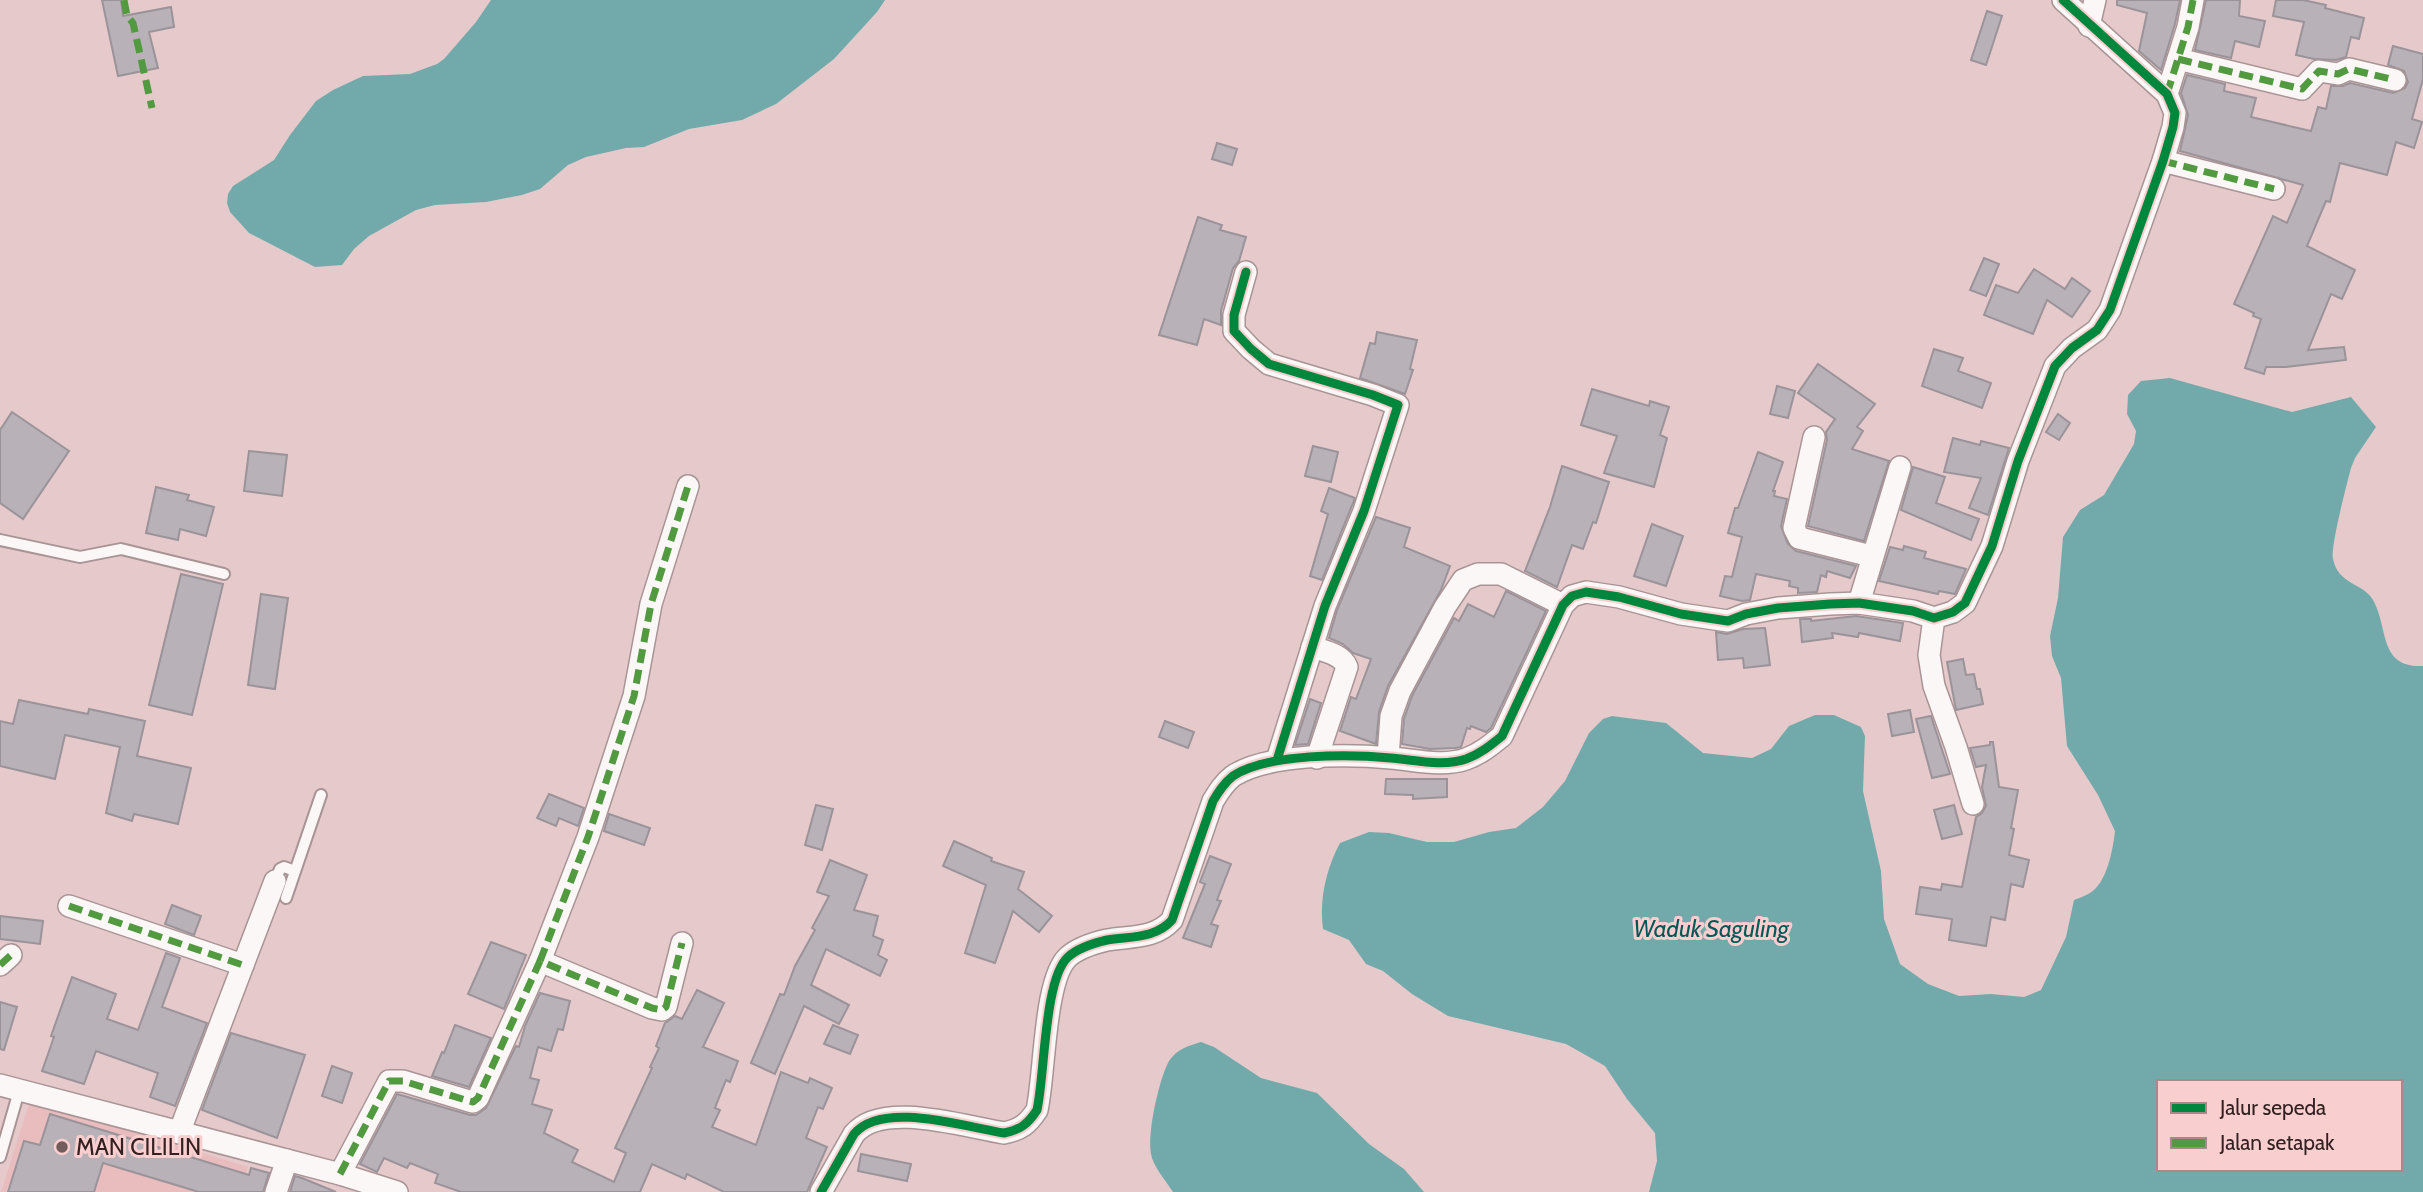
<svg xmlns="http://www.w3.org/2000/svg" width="2423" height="1192" viewBox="0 0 2423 1192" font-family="Cabin,sans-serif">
<rect width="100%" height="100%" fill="#e6cacb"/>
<g fill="#e9bcbe">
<polygon points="30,1101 248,1167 241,1192 244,1173 84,1126 51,1149 24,1141 8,1192 1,1192"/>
<polygon points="103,1163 199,1192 94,1192"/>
</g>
<g fill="#72aaab" fill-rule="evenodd">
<polygon points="491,0 885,0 877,12 834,59 776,104 742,120 689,129 644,147 626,148 586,157 568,165 540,189 522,195 486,202 435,205 416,210 369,236 354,249 342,265 315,267 249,233 230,212 227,203 228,194 233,186 274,160 290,135 316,101 333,90 363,76 410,74 437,64 444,59 476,22"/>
<path d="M2170,378l122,34 59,-15 25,30 -21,31 -4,10c-4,15 -21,80 -18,91 5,26 31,24 40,41 16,28 5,68 50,66v526h-774l8,-31 -2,-28 -28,-34 -22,-33 -39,-22 -118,-28 -36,-22 -29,-23 -17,-7 -17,-24 -26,-11c-4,-29 3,-60 17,-86l29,-11 20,1 38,9h27l35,-10 27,-4 27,-21 22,-26 24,-48 14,-14 9,-3 54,7 37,30 49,5 19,-9 18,-23 26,-11h19l27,12 4,9 -2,55 18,80 3,48 16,45 28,20 31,12 32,-2 33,3 17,-7 25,-53 8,-37c5,-2 11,-4 16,-7 17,-10 23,-44 25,-62l-17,-36 -31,-49 -6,-68 -9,-22 -2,-20 8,-38 5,-61 17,-27 24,-15 30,-51 2,-13 -9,-17 1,-19 13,-14zM2159,1082h241v87h-241z"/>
<path d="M1201,1042l13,5 47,31 56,15 52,51 35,25 20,23h-251c-7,-11 -20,-26 -22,-38 -4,-21 8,-75 18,-93 8,-12 19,-15 32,-19z"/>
</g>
<g fill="#b8b1b8" stroke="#9b939a" stroke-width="2">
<polygon points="102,0 121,0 123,16 171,7 174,27 149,32 158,68 118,76"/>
<polygon points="2117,0 2180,0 2175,24 2161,70 2139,51 2147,13 2117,5"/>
<polygon points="2206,0 2240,0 2239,16 2265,21 2259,47 2235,41 2231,58 2195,50"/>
<polygon points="2276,0 2303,0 2326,5 2325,8 2364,18 2359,39 2351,37 2346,57 2336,60 2314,59 2296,55 2304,22 2273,16"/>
<polygon points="1987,11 2002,16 1986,65 1971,60"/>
<polygon points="2393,46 2423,54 2423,79 2412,119 2422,122 2414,148 2396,142 2387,175 2340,163 2330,202 2326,201 2307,246 2355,270 2342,299 2331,294 2308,350 2344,347 2346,360 2286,367 2266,367 2264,374 2245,368 2261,319 2253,316 2254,313 2234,304 2273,216 2287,223 2303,185 2180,151 2188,115 2181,93 2187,75 2225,84 2224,91 2256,98 2251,117 2311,131 2318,107 2326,109 2331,86 2343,86 2350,83 2393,93 2405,88 2408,82 2404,71 2388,65"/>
<polygon points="1217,143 1237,149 1232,165 1212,159"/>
<polygon points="1198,217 1222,225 1220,230 1246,237 1239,261 1233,268 1221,311 1221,325 1204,319 1197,345 1159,335"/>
<polygon points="1984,258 1999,264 1986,296 1970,290"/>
<polygon points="2034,269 2065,289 2072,278 2090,291 2072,317 2047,300 2033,334 1984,315 1996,285 2018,293"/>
<polygon points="1377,332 1417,340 1410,369 1413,370 1405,394 1360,378 1370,343 1375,344"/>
<polygon points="1934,349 1963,358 1958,371 1991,383 1982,408 1922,386"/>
<polygon points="1818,364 1875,404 1857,427 1863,431 1852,449 1889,461 1864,541 1808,526 1827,440 1826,432 1835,419 1798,393"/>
<polygon points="1777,386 1795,391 1788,418 1770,414"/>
<polygon points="1592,389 1649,406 1650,401 1669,407 1660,435 1667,438 1654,487 1604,473 1617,436 1581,425"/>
<polygon points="12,412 69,451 23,519 0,503 0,430"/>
<polygon points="2058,414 2070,423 2059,440 2046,432"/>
<polygon points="1953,438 1980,445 1981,441 2009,448 1988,515 1969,508 1981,478 1944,472"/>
<polygon points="1313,446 1338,452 1331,482 1305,476"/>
<polygon points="249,451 287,455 282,496 244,491"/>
<polygon points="1758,452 1783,462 1773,491 1775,491 1774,496 1787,499 1781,526 1788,544 1796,551 1856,566 1850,578 1827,571 1826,577 1821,575 1817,592 1798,593 1798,588 1789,586 1790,581 1756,574 1750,600 1742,601 1720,596 1725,576 1732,577 1742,537 1728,533 1735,508 1738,508"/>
<polygon points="1562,466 1609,482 1596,523 1593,522 1583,549 1572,545 1557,587 1525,571 1550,507"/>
<polygon points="1913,467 1945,477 1936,503 1979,519 1971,540 1901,510"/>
<polygon points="156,487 189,495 187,500 214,507 206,536 180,529 178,540 146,533"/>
<polygon points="1329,488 1355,498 1322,580 1310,576 1328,514 1321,511"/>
<polygon points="1376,517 1410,528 1404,547 1450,566 1441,590 1388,686 1379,712 1376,744 1340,731 1351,697 1356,699 1371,659 1353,653 1343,644 1329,638 1337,610"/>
<polygon points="1652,524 1683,536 1666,586 1634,576"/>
<polygon points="1904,546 1926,552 1924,558 1966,569 1955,594 1939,591 1938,594 1879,581 1890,547 1903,550"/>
<polygon points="181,574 223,584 192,715 149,705"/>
<polygon points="1506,591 1546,611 1491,728 1486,732 1471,726 1470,729 1467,728 1461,747 1455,748 1430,749 1402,744 1404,719 1412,696 1454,618 1459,621 1468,604 1494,617"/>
<polygon points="261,594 288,598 275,689 248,685"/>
<polygon points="1856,616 1903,623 1900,641 1859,633 1858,637 1832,633 1833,638 1802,642 1800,619 1811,619 1811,621"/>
<polygon points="1765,628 1770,665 1744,668 1743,658 1718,660 1716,632 1727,634 1743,629"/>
<polygon points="1963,659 1966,675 1974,674 1977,689 1980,689 1983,704 1956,710 1947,662"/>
<polygon points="1310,699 1321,703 1308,744 1295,745"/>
<polygon points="19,700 88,714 89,709 145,721 137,756 191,768 178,824 134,814 132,821 106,813 120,747 65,735 55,779 0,766 0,721 13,724"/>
<polygon points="1910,710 1914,732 1892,736 1888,714"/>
<polygon points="1931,716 1950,774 1932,778 1916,719"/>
<polygon points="1165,721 1194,732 1188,748 1159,737"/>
<polygon points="1990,742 1993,742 1999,787 2018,790 2011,828 2014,829 2009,855 2029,860 2023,887 2011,884 2005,920 1991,917 1986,946 1949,940 1952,919 1916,914 1920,887 1941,890 1942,884 1962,887 1976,817 1982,813 1986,806 1982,787 1986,765 1976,767 1970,748 1990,745"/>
<polygon points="1386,779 1447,779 1447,797 1413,799 1413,795 1385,794"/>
<polygon points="549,794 584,808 578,826 559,818 556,826 537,818"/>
<polygon points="816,805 833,809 822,850 805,845"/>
<polygon points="1954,805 1962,834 1942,839 1934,810"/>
<polygon points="609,814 650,828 644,845 604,831"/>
<polygon points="954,841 992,858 991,861 1024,872 1018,889 1052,916 1039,932 1013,911 995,963 965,953 986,885 943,866"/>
<polygon points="1210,856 1231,864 1217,900 1221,901 1211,924 1218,926 1211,947 1183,938 1205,884 1200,882"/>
<polygon points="830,860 867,875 854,910 878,916 873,936 883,940 878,955 887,960 880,976 826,949 811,985 849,1005 839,1024 804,1006 775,1074 751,1063 780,994 784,995 795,966 815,930 812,928 829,896 817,892"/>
<polygon points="172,905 201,916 194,935 165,924"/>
<polygon points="0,916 43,921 40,944 0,939"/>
<polygon points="491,942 526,955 504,1009 468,994"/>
<polygon points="166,953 180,958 162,1007 207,1023 175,1106 150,1097 158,1073 96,1051 84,1084 42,1071 54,1037 51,1036 72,977 116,994 107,1019 138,1030"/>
<polygon points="697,990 724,1003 703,1047 738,1061 730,1082 726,1080 715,1108 720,1110 712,1127 756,1145 781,1072 808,1083 810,1078 832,1088 823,1109 818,1107 806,1138 827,1147 807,1192 724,1192 687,1174 685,1179 652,1164 640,1192 461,1192 435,1183 438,1174 410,1163 407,1168 384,1158 377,1172 360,1164 397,1094 470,1115 476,1115 486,1108 516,1046 519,1047 525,1026 540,993 570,1001 563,1030 558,1029 551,1051 538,1047 530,1078 539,1080 532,1104 552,1110 544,1133 578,1150 572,1162 614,1182 626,1153 615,1148 652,1068 650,1067 659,1048 656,1046 665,1023 675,1016 682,1019"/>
<polygon points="0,1002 17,1007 4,1050 0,1049"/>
<polygon points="455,1025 491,1038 469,1087 432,1076 442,1052 444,1053"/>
<polygon points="833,1025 858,1035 850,1054 824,1044"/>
<polygon points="231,1033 305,1055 277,1138 202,1110"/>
<polygon points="332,1066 352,1073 342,1103 322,1096"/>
<polygon points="50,1114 249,1175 251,1168 269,1173 263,1192 199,1192 103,1163 94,1192 8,1192 24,1141 40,1145"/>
<polygon points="861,1154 911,1164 907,1181 858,1171"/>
<polygon points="295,1176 302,1178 336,1192 290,1192"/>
</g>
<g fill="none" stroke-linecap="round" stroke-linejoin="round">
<g stroke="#a99495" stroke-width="14">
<g id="service">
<polyline points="0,540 80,557 121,549 224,574"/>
<polyline points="275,881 280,869 284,867 295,871"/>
<polyline points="286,898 321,795"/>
<polyline points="0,1157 19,1091"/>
</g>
</g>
<g stroke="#a99495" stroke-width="24">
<g id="minor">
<polyline points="2089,26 2095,0"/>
<polyline points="2178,59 2302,89 2319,71 2338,74 2349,69 2395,80"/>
<polyline points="2167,94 2188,27 2193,0"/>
<polyline points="2163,161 2274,189"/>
<polyline points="1246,272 1234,315 1234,331 1251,349 1269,364 1373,395 1398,405 1364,511 1325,606 1277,760"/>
<polyline points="1814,437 1794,528 1799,538 1871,556"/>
<polyline points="1859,603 1900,467"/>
<polyline points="1934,618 1929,655 1934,686 1956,747 1973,804"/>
<path d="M1312,647c12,4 30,7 35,20l-30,91"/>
<polyline points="1388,757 1391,716 1400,691 1445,607 1463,580 1478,574 1501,574 1563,605"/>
<polyline points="69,906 243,965"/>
<polyline points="540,961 588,837 634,696 651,604 688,486"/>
<polyline points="0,965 11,955"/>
<polyline points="0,1085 340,1174 397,1192"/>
<polyline points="179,1133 275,881"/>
<polyline points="340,1174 389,1081 403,1081 469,1101 473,1102 478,1098 540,961 652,1008 662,1010 666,1007 682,943"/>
<polyline points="276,1192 287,1160"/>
<path d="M821,1192l33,-58c28,-34 111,-7 150,-1 16,-3 24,-9 33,-23 8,-36 7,-131 31,-153 10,-9 26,-14 39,-17 24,-4 48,-1 65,-20l41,-119c6,-10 11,-18 20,-25 35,-23 117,-22 158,-18 24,2 52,9 75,1 14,-5 25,-14 36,-23l61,-131 9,-9 14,-4 33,5 62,17 47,7 18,-7 32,-6 52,-4 29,-1 54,8 21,7 19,-6 12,-9 27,-57 26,-85 37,-95 17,-18 25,-18 13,-20 53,-149 10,-34 2,-14 -8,-19 -104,-94"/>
</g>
</g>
<use href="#service" stroke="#fbf7f7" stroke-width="10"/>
<use href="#minor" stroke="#fbf7f7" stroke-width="21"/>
<g stroke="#519a3f" stroke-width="7" stroke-dasharray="14 7" stroke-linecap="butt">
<polyline points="124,0 127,16 133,23 152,108"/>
<polyline points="2178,59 2302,89 2319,71 2338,74 2349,69 2395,80"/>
<polyline points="2167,94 2188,27 2193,0"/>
<polyline points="2163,161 2274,189"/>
<polyline points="69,906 243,965"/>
<polyline points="540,961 588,837 634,696 651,604 688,486"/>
<polyline points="0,965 11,955"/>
<polyline points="340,1174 389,1081 403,1081 469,1101 473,1102 478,1098 540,961 652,1008 662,1010 666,1007 682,943"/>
</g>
<g stroke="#f9cecf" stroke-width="13">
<g id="cycleway">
<polyline points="1246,272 1234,315 1234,331 1251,349 1269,364 1373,395 1398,405 1364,511 1325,606 1277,760"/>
<path d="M821,1192l33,-58c28,-34 111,-7 150,-1 16,-3 24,-9 33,-23 8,-36 7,-131 31,-153 10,-9 26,-14 39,-17 24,-4 48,-1 65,-20l41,-119c6,-10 11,-18 20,-25 35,-23 117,-22 158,-18 24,2 52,9 75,1 14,-5 25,-14 36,-23l61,-131 9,-9 14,-4 33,5 62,17 47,7 18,-7 32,-6 52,-4 29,-1 54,8 21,7 19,-6 12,-9 27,-57 26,-85 37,-95 17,-18 25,-18 13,-20 53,-149 10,-34 2,-14 -8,-19 -104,-94"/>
</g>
</g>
<use href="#cycleway" stroke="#00873e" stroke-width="9"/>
</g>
<circle fill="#725c5c" stroke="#f9cecf" stroke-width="2.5" cx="62" cy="1147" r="7"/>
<g text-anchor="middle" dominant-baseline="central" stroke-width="6" stroke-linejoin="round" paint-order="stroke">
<g font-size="23" fill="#332021" stroke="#f9cecf" text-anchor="start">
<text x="76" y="1147">MAN CILILIN</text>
</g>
<g font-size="24" font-style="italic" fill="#035757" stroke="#f9cecf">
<text x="1711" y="928">Waduk Saguling</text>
</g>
</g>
<rect x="2157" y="1080" width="245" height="91" fill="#f9cecf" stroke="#aa8889" stroke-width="2"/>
<rect x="2171" y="1103" width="35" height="10" fill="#00873e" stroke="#aa8889" stroke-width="2"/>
<text x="2220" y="1115" font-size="21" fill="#332021">Jalur sepeda</text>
<rect x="2171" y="1138" width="35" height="10" fill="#519a3f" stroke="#aa8889" stroke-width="2"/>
<text x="2220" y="1150" font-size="21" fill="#332021">Jalan setapak</text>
</svg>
